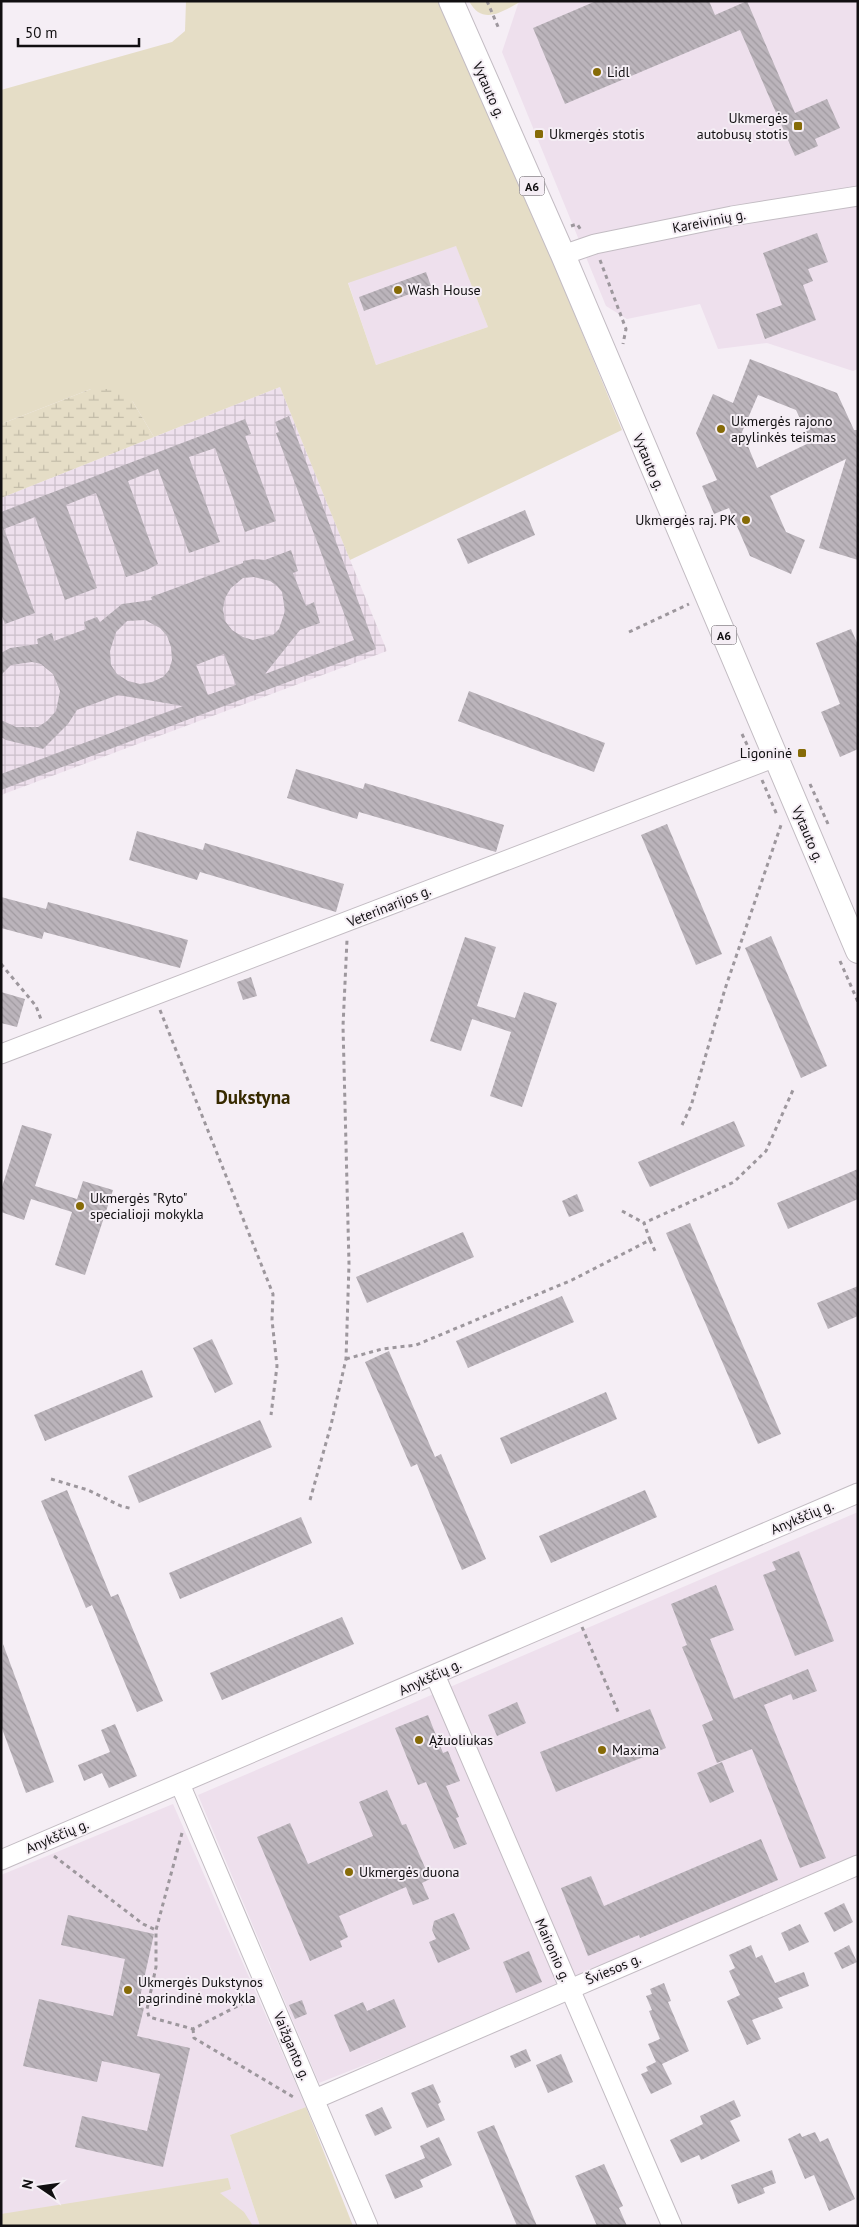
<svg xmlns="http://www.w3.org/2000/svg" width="859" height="2227" viewBox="0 0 859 2227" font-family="'PT Sans',sans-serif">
<defs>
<pattern id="industrial-grid" width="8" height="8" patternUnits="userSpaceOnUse" patternTransform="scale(1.25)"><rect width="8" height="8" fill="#eee0ed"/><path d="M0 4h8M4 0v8" fill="none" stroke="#cbbfca"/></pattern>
<pattern id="wetland-marsh" width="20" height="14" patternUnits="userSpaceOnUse" patternTransform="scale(1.25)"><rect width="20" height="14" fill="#e5ddc6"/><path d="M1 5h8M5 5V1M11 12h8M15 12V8" fill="none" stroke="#c3bca9"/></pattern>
<pattern id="building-back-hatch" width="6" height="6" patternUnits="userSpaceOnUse" patternTransform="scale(1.25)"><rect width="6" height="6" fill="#bbb4bb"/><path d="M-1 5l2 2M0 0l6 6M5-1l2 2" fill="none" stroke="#a09aa0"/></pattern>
</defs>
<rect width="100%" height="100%" fill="#f5eef5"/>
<g fill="#eee0ed">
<polygon points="519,1 858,1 858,369 853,371 767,343 718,349 700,304 627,319 606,306 502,52"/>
<polygon points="456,245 488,327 376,365 348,282"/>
<polygon points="858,1512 858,1860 566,1985 319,2083 198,1795"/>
<polygon points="173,1804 306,2107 230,2135 260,2226 1,2226 1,1875"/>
</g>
<polygon fill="url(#industrial-grid)" points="280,387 387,651 1,795 1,498"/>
<g fill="#e5ddc6" fill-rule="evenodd">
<path d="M186,1h255l95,219 86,210 -272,130 -70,-173 -126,50 -21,-35 -42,-13 -90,35v-334l171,-48 13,-11zM456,246l32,81 -112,38 -28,-82z"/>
<path d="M469,1h50l1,1c-18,10 -38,24 -51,-1z"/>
<polygon points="306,2107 353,2226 260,2226 230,2135"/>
<polygon points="228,2178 231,2189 220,2193 244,2212 253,2226 1,2226 1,2214"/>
</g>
<polygon fill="url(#wetland-marsh)" points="91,389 114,389 133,402 154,437 1,498 1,424"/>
<g fill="url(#building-back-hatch)" fill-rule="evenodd">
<polygon points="596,1 709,1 715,15 747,1 795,113 827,99 840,128 815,139 818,146 795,156 740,30 565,104 533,28"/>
<polygon points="817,233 828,262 808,269 813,281 803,285 816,320 765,339 756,314 782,305 763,253"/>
<polygon points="426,272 431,286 364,311 359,297"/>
<path d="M750,359l87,34 17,37h4v130l-39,-12 27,-89 -76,37 16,36 19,8 -14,34 -41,-18 -21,-48 -15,6 -12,-28 15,-6 -21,-47 17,-39 20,9zM758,395l38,15 15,32 -54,26 -15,-36z"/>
<path d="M289,416l87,233 -375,141v-16l182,-68 -65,-11 -41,15 -9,14 -25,25 -37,-9 -5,-3v-17l15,7h22l9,-6 9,-10 4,-20 -7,-17 -12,-10 -9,-2 -21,3 -10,10v-22l9,-5 28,-4 -1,-5 15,-6 2,8 32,-12 -2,-7 13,-5 3,5 22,-18 30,-4 -1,-3 92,-34v-2l11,-2 11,1 26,-10 7,21 -5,2 13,33 8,-4 6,21 -20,7 -35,44 89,-34 -78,-207 3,-1 -4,-10zM254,577l16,4 7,5 5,6 3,19 -6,18 -6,6 -20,5 -10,-3 -11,-7 -7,-9 -2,-12 2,-11 6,-10 12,-10zM145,620l15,8 7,8 4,11 1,13 -3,10 -6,7 -11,5 -12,2 -12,-3 -11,-7 -6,-9 -1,-14 6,-19 11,-11zM224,654l12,31 -28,10 -12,-30z"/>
<polygon points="245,419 251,434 245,436 276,521 245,532 215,448 189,457 220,542 189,553 158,469 128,481 158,564 147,570 126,577 96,493 66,505 97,588 65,600 35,517 4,529 35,613 5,624 1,614 1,512"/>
<polygon points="525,510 535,535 468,564 457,539"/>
<polygon points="851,629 858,645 858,749 840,757 821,712 840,704 816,643"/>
<polygon points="469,691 605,743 594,772 458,721"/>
<polygon points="296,769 363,789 365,783 504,825 496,852 359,812 357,819 287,798"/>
<polygon points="667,824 722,954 696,965 641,835"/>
<polygon points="137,831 203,850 205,843 344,884 336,912 200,872 197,880 129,860"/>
<polygon points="1,897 46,909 48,902 188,940 180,968 44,932 42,939 1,928"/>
<polygon points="771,936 827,1066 801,1078 745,948"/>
<polygon points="465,937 496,947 477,1006 515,1018 524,992 557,1003 522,1107 490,1096 511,1032 472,1019 461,1051 430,1041"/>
<polygon points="251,977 257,996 243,1000 237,982"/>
<polygon points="1,992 25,999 17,1027 1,1023"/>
<polygon points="734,1121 745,1146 650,1187 638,1162"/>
<polygon points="22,1125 52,1134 35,1186 77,1199 83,1181 113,1190 85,1275 55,1265 72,1212 31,1199 24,1220 1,1212 1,1190"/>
<polygon points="858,1169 858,1199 788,1229 777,1203"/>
<polygon points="577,1194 584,1211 569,1217 562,1201"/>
<polygon points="690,1223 781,1434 758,1444 666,1233"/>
<polygon points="463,1232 474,1257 367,1303 356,1277"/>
<polygon points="858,1286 858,1316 828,1329 817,1303"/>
<polygon points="562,1296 574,1322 468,1368 456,1341"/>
<polygon points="212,1339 233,1384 215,1393 193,1348"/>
<polygon points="389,1351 435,1457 441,1454 486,1559 462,1570 417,1464 411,1467 365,1362"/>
<polygon points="142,1370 153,1397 45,1441 34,1415"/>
<polygon points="606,1392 617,1419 511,1464 500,1438"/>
<polygon points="260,1420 272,1447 139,1503 128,1476"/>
<polygon points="67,1490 111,1597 118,1594 163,1701 137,1712 92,1605 86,1608 41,1501"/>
<polygon points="645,1490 657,1517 551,1563 539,1536"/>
<polygon points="301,1517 312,1543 180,1599 169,1573"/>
<polygon points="799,1551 834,1641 795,1656 763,1575 776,1570 772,1562"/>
<polygon points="716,1585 734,1630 710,1639 734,1699 808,1669 817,1691 793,1700 791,1694 764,1705 826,1858 800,1868 752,1749 717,1763 702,1725 713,1720 682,1647 687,1645 671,1604"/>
<polygon points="342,1617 354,1644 222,1700 210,1673"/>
<polygon points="3,1644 54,1782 26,1793 1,1726"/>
<polygon points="517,1702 526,1723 497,1736 488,1715"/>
<polygon points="650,1709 666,1748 556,1792 540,1752"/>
<polygon points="428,1715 443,1753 448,1751 460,1781 446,1786 459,1817 456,1818 467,1844 454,1849 426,1782 418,1785 395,1728"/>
<polygon points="115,1724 137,1776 109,1788 102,1773 84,1781 78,1765 110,1752 101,1730"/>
<polygon points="722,1762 734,1792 710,1803 697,1773"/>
<polygon points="387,1790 402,1825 406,1824 430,1879 422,1883 429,1899 413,1905 406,1887 339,1916 348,1937 340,1941 342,1947 310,1961 257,1837 290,1823 308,1864 373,1836 359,1802"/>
<polygon points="761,1839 778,1880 640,1938 639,1935 588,1956 561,1888 591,1876 604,1906"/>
<polygon points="844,1903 853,1922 834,1932 824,1913"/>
<polygon points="454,1913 470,1949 438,1963 429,1942 436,1939 432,1930 434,1921"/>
<polygon points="68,1915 154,1934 138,2006 144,2008 137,2036 190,2048 163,2167 75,2147 82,2116 147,2131 160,2074 102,2061 97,2082 23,2066 39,1999 113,2016 125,1959 61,1945"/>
<polygon points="800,1924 809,1942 789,1951 781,1933"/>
<polygon points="751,1945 756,1958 762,1955 775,1983 804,1972 809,1986 778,1998 783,2008 752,2020 761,2039 747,2045 727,2001 740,1995 729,1971 735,1968 729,1955"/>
<polygon points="849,1945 857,1962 842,1969 834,1953"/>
<polygon points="529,1951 542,1982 516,1993 503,1962"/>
<polygon points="664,1983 671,2001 668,2002 689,2051 662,2064 672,2084 651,2094 641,2074 648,2071 646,2067 656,2062 648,2044 660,2039 649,2011 652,2010 646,1996 652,1994 650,1989"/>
<polygon points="394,1999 406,2027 350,2052 334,2015 363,2002 367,2011"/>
<polygon points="302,2000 307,2014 295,2019 289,2005"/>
<polygon points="526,2049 531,2061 515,2068 510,2056"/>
<polygon points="561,2054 573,2082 548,2093 536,2065"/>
<polygon points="433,2084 441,2102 438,2104 445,2120 427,2128 411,2093"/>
<polygon points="734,2100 741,2116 730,2121 740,2141 701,2160 699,2155 681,2163 670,2140 703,2124 700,2116"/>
<polygon points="382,2107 392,2128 375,2136 365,2115"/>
<polygon points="494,2125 537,2226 517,2226 477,2132"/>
<polygon points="815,2132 820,2142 828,2138 855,2199 829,2211 814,2175 805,2179 788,2139 800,2133 802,2137"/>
<polygon points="439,2137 452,2165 420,2180 423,2187 395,2199 385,2175 425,2158 420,2146"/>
<polygon points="604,2164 623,2206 619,2208 627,2226 597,2226 575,2176"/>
<polygon points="772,2170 776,2183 763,2188 765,2193 738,2204 731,2185"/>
</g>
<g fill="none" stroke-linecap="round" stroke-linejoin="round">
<g stroke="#c3bcc3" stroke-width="21">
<g id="minor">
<polyline points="563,255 595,244 732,216 858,196"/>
<polyline points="1,1054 776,757"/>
<polyline points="435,1675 672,2226"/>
<polyline points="180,1784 368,2226"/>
<polyline points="1,1860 858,1493"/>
<polyline points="315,2099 858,1865"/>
</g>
</g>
<g stroke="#c3bcc3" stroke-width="26">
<polyline id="major" points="451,1 563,255 858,951"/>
</g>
<g stroke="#9d979d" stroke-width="3" stroke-dasharray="4 4" stroke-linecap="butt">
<polyline points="487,1 499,29"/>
<polyline points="561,2 561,1"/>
<polyline points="571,226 577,224 581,230"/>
<polyline points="600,260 626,329 623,344"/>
<polyline points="629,632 689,604"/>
<polyline points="742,734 750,751"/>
<polyline points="762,780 777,815"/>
<polyline points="810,784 828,824"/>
<polyline points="840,961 858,1002"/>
<polyline points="1,964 36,1006 42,1022"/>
<polyline points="160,1010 273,1294 272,1320 277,1366 271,1415"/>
<polyline points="682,1125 691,1106 725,989 781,825"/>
<polyline points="622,1211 644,1223"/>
<polyline points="650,1240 655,1251"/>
<polyline points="346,1359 382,1349 416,1345 572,1280 650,1240 644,1223 734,1182 766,1151 793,1090"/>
<polyline points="51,1479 88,1490 121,1506 133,1509"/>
<polyline points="310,1500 331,1425 346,1359 349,1264 343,1026 347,940"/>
<polyline points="582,1627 619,1714"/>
<polyline points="182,1833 156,1930 156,1967 147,2009 149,2017 193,2029 255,1997"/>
<polyline points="54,1856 143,1924 156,1930"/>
<polyline points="193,2029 194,2038 295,2098"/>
</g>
<use href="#minor" stroke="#fff" stroke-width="19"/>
<use href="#major" stroke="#fff" stroke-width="24"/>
</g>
<g fill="#866b07" stroke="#f5eef5" stroke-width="2">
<circle cx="597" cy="72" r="5"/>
<rect x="793" y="121" width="10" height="10" rx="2.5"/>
<rect x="534" y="129" width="10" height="10" rx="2.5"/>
<circle cx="398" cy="290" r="5"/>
<circle cx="721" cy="429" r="5"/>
<circle cx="746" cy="520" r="5"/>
<rect x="797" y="748" width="10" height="10" rx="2.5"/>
<circle cx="80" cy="1206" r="5"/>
<circle cx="419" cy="1740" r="5"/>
<circle cx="602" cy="1750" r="5"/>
<circle cx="349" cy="1872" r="5"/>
<circle cx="128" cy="1990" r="5"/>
</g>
<g text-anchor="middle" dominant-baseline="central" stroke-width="4" stroke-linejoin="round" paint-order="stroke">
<g fill="#f5eef5" stroke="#555255" stroke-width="1">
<rect x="519.5" y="176.5" width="25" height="19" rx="4"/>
<rect x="711.5" y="625.5" width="25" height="19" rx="4"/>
</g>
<g font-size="12" font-weight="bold" fill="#110f11">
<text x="532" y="186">A6</text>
<text x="724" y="635">A6</text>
</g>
<g font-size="14" fill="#110f11" stroke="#f5eef5" text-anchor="start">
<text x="607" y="72">Lidl</text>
<text x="788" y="118" text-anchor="end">Ukmergės<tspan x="788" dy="16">autobusų stotis</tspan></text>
<text x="549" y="134">Ukmergės stotis</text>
<text x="408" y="290">Wash House</text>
<text x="731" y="421">Ukmergės rajono<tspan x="731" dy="16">apylinkės teismas</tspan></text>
<text x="736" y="520" text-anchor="end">Ukmergės raj. PK</text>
<text x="792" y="753" text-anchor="end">Ligoninė</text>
<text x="90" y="1198">Ukmergės "Ryto"<tspan x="90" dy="16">specialioji mokykla</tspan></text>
<text x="429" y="1740">Ąžuoliukas</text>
<text x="612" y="1750">Maxima</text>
<text x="359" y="1872">Ukmergės duona</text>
<text x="138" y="1982">Ukmergės Dukstynos<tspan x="138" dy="16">pagrindinė mokykla</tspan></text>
</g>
<g font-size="14" fill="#110f11" stroke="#f5eef5">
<text transform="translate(489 90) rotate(66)">Vytauto g.</text>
<text transform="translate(709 221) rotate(-11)">Kareivinių g.</text>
<text transform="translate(649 462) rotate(67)">Vytauto g.</text>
<text transform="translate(808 834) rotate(67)">Vytauto g.</text>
<text transform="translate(389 906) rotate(-22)">Veterinarijos g.</text>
<text transform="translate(802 1517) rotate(-23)">Anykščių g.</text>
<text transform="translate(430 1677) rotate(-25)">Anykščių g.</text>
<text transform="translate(57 1836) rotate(-23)">Anykščių g.</text>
<text transform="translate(553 1950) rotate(66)">Maironio g.</text>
<text transform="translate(613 1969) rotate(-23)">Šviesos g.</text>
<text transform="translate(292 2046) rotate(67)">Vaižganto g.</text>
</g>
<g font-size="19" font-weight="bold" fill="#372a00" stroke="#f5eef5">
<text x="253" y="1097">Dukstyna</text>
</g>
</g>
<rect width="859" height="2227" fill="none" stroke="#110f11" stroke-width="5"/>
<g transform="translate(40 2187) rotate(283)" stroke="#f5eef5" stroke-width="4" paint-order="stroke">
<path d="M0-4L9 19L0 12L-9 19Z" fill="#110f11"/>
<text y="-8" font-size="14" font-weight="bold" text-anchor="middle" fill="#110f11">N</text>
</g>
<path d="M18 38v8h121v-8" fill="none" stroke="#110f11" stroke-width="2.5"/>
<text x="25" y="38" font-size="15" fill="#110f11" stroke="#f5eef5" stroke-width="4" paint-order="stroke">50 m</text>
</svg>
